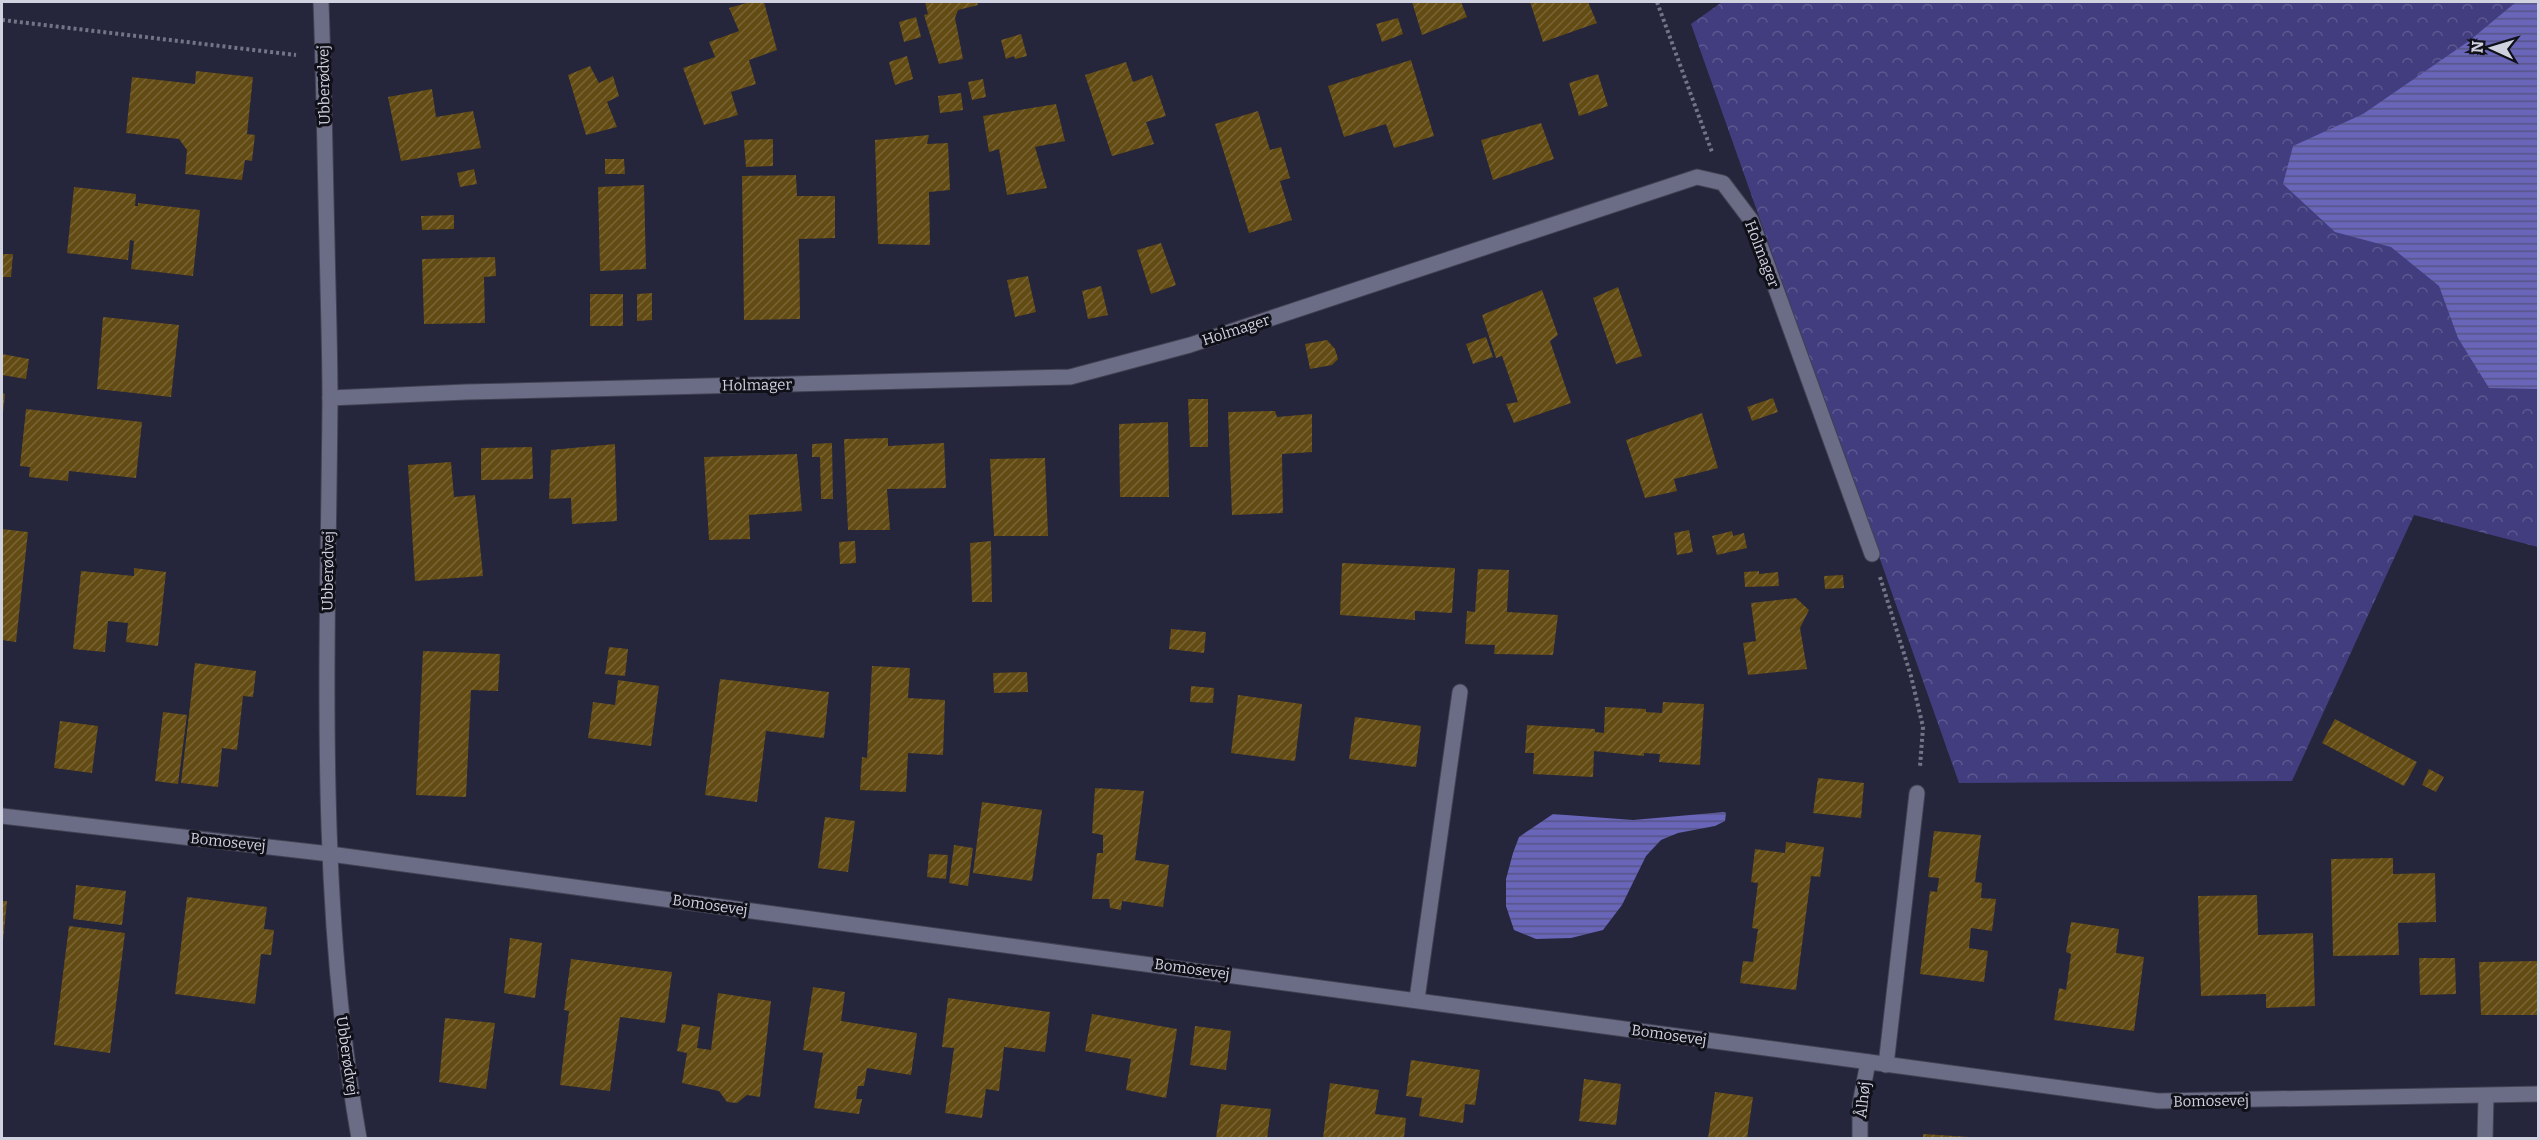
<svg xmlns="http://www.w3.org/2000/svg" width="2540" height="1140" viewBox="0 0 2540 1140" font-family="Bitter,serif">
<defs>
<pattern id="forest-crowns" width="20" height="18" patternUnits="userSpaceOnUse" patternTransform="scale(1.5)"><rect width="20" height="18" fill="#423d7e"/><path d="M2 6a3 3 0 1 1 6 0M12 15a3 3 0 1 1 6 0" fill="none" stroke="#5c5890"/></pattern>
<pattern id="water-rules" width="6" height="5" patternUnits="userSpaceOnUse" patternTransform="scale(1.5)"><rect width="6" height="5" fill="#6965b9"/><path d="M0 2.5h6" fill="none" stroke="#565484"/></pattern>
<pattern id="building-hatch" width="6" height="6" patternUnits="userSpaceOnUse" patternTransform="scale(1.5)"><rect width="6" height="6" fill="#634b14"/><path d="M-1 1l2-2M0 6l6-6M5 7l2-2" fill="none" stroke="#786436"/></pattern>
</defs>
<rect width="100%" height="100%" fill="#25253b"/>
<polygon fill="url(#forest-crowns)" points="1722,2 2538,2 2538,547 2414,515 2292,781 1959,783 1691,24"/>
<g fill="url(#water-rules)">
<polygon points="2516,2 2538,2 2538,389 2489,388 2458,338 2439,286 2391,247 2335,232 2283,184 2293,146 2363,114 2469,41"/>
<polygon points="1724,812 1726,813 1725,821 1715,826 1678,833 1661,840 1646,856 1622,905 1603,930 1571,938 1536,939 1514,930 1506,906 1506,879 1513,853 1519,837 1553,814 1633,820"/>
</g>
<g fill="url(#building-hatch)">
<polygon points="750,2 764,2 777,50 749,60 756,84 731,92 738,115 704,125 683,68 715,57 709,42 739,31 729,8"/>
<polygon points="925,2 977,2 978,5 958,10 955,18 963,59 939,64 924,15 928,14"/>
<polygon points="1412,2 1461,2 1467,17 1422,35"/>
<polygon points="1530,2 1588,2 1597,23 1543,42"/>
<polygon points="916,17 921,37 904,42 899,22"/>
<polygon points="1398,18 1403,34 1382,42 1376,24"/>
<polygon points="1021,34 1027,56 1015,59 1014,56 1006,59 1001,40"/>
<polygon points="907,56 913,79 895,85 889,62"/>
<polygon points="1411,60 1434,136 1394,148 1386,124 1344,137 1328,86"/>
<polygon points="1126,62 1133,82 1152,75 1166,116 1146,122 1154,144 1112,156 1085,75"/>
<polygon points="590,66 599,83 613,76 619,96 607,102 617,127 586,135 568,75"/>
<polygon points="196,71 253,77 247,134 255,135 252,161 245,160 242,180 185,174 187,150 179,139 126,133 132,77 195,84"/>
<polygon points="1598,74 1608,106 1579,116 1569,83"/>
<polygon points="983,79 986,97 972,100 968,82"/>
<polygon points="432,89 436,117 473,111 481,148 401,161 388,97"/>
<polygon points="961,93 963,110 940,113 938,96"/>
<polygon points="1056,104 1065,141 1035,147 1047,188 1007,195 999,149 989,152 983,116"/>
<polygon points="1258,111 1270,150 1281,147 1290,178 1280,181 1292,220 1249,233 1215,124"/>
<polygon points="1541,123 1554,159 1493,180 1481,140"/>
<polygon points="929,135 927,144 948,143 950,190 929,192 930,245 878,244 875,140"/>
<polygon points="773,139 773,166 746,167 744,140"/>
<polygon points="605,159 624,159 625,174 605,174"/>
<polygon points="474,169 477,184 460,187 457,173"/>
<polygon points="796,175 797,196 835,196 835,238 799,239 800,319 744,320 742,176"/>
<polygon points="644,185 646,269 600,271 598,187"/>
<polygon points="74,187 136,194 135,206 138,206 138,203 200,210 193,276 131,269 134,241 130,240 128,260 67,253"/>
<polygon points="454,215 454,229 422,230 421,216"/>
<polygon points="1161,243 1176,285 1151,294 1137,250"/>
<polygon points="2,254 13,254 11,277 2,277"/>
<polygon points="495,257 496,276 484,277 485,323 424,324 422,259"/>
<polygon points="1028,276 1036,312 1015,317 1007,280"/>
<polygon points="1101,286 1108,315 1088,319 1082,291"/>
<polygon points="1618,287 1642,356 1616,364 1593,298"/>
<polygon points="1542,290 1558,335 1550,341 1571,403 1514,423 1506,404 1518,402 1502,356 1496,358 1482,315"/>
<polygon points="652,293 652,320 637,321 637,294"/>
<rect x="590" y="294" width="33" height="32"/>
<polygon points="103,317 179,325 171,397 97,389"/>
<polygon points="1486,337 1493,357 1473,364 1466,344"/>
<polygon points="1327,340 1335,349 1338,359 1332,365 1310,369 1305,344"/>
<polygon points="2,354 29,359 26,379 2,375"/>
<polygon points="2,393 5,394 3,412 2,412"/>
<polygon points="1773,398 1778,412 1752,421 1747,407"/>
<polygon points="1188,399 1208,399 1208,447 1190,447"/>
<polygon points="26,409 142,422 136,478 69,471 68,481 29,477 30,467 20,466"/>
<polygon points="1275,411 1277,417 1312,414 1312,452 1282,454 1283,513 1232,515 1228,412"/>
<polygon points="1702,413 1718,468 1674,479 1677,491 1645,498 1626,440"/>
<polygon points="1168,422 1169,497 1120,497 1119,424"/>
<polygon points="888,438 888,446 944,443 946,488 887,489 890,530 848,530 844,439"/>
<polygon points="832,443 833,499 821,499 820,457 812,457 812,444"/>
<polygon points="615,444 617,521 572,524 571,498 549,499 551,450"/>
<polygon points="532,447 533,479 481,480 481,448"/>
<polygon points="797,454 802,511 749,515 750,539 709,540 704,457"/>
<polygon points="1045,458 1048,536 994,536 990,459"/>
<polygon points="451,462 454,497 475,495 483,576 415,581 408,465"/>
<polygon points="2,529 28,532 16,642 2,640"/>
<polygon points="1689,530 1693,552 1677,555 1674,533"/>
<polygon points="1732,531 1733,536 1744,533 1747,548 1717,555 1712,536"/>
<polygon points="855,541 856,563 840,564 839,542"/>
<polygon points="991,541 992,602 972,602 970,543"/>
<polygon points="1342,563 1455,568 1452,613 1415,611 1415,620 1340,615"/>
<polygon points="134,568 166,572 158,646 126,642 128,623 108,621 105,652 73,649 81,571 134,576"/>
<polygon points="1478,569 1509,570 1507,612 1558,615 1553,655 1494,654 1495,645 1465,644 1467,611 1475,612"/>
<polygon points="1759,571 1759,574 1778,572 1779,586 1745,587 1744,572"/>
<polygon points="1843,575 1844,588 1825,589 1824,576"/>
<polygon points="1796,598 1809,610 1800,628 1807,669 1748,675 1743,643 1756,641 1751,603"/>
<polygon points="1171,629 1206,632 1204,653 1169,649"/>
<polygon points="609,647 628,649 625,676 605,674"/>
<polygon points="423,651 500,654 498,691 471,690 466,797 416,795"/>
<polygon points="195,663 256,671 253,697 243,696 237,750 222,748 218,787 181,783"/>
<polygon points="872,666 910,668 908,698 945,700 943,755 908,753 906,792 860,790 862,757 867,758"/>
<polygon points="1027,672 1028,692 994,693 993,673"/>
<polygon points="720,679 829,692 824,738 766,731 757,802 705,795"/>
<polygon points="618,680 659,686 651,746 588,738 593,702 615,705"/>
<polygon points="1191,686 1214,688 1213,703 1190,702"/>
<polygon points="1238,695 1302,704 1295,761 1231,753"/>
<polygon points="1663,702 1704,704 1700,765 1659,762 1660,754 1644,753 1644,756 1594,751 1593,777 1533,774 1534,753 1525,753 1527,725 1595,729 1595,732 1604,733 1605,707 1646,709 1646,712 1662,713"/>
<polygon points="163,712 187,715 178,784 155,781"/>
<polygon points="1355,717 1421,726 1416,767 1349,759"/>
<polygon points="2335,719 2417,762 2404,786 2322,743"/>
<polygon points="60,721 98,726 92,773 54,768"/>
<polygon points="2429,769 2444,777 2436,792 2422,785"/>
<polygon points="1818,778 1864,783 1861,818 1813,813"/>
<polygon points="1095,788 1144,791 1135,860 1169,865 1163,907 1122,901 1121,910 1110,908 1109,899 1092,899 1097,853 1103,853 1103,835 1092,833"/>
<polygon points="982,802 1042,810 1032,881 973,873"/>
<polygon points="825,817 855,821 848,872 818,868"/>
<polygon points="1934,831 1981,835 1975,882 1982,883 1981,898 1996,899 1992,931 1971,928 1969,948 1988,951 1984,982 1920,974 1930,891 1937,892 1939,878 1928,877"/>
<polygon points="1786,842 1824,847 1820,877 1811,876 1796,990 1740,983 1743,961 1753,962 1758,929 1752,928 1758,883 1751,882 1755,849 1785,853"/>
<polygon points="954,845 973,848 968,886 949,883"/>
<polygon points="929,854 948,855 946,879 927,877"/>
<polygon points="2393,858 2393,874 2435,873 2436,922 2398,923 2399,955 2333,956 2331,859"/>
<polygon points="76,885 126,891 122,925 73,919"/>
<polygon points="2257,895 2258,935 2313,933 2315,1006 2266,1008 2266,994 2201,996 2198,896"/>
<polygon points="187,897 267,907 264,929 274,930 271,955 261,954 255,1004 175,994"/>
<polygon points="2,901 7,901 3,941 2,941"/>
<polygon points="2071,922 2119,929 2116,953 2144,957 2134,1031 2054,1020 2059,988 2066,990 2071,954 2066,952"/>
<polygon points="69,926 125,933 110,1053 54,1045"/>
<polygon points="510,938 542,943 535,998 504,993"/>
<polygon points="2419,958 2455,958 2456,994 2420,995"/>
<polygon points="571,959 672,972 665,1023 620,1017 610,1091 560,1085 569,1011 564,1010"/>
<polygon points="2538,961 2538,1015 2481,1015 2479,962"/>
<polygon points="813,987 845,992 841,1021 917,1033 911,1075 867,1068 864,1086 858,1086 856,1099 862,1099 859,1114 814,1108 823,1053 803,1050"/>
<polygon points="718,993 771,1001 760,1097 747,1095 737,1103 727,1102 719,1091 682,1083 687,1053 677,1051 682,1024 700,1027 697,1048 711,1050"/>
<polygon points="948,998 1050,1012 1045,1052 1004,1047 999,1091 986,1089 982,1118 945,1113 954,1048 942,1047"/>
<polygon points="1092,1014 1177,1029 1166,1098 1126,1090 1131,1059 1085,1051"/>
<polygon points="445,1018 495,1023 486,1089 439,1082"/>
<polygon points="1195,1026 1231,1031 1226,1070 1190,1065"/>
<polygon points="1411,1060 1480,1070 1475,1105 1465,1104 1463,1123 1419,1116 1422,1098 1406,1096"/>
<polygon points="1584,1079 1621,1084 1616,1125 1579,1121"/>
<polygon points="1330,1083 1379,1090 1375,1114 1406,1118 1404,1138 1323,1138"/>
<polygon points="1715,1092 1753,1097 1747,1138 1708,1138"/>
<polygon points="1221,1104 1271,1109 1267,1138 1216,1138"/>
<polygon points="1923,1134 1970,1137 1970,1138 1923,1138"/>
</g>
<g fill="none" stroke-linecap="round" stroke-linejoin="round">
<g stroke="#414153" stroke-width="17">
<g id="minor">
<path d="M321,2c3,80 4,160 6,240 1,53 3,107 3,160 -2,245 -14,494 29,736"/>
<polyline points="330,398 466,392 1070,377 1190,345 1697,177 1723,183 1751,220 1872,554"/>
<polyline points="2,816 330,854 2158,1101 2538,1094"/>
<polyline points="1417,999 1460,692"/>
<polyline points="1886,1065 1917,793"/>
<polyline points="1860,1138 1860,1104 1868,1062"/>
<polyline points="2485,1138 2486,1097"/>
</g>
</g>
<g stroke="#747487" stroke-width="4" stroke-dasharray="3 3" stroke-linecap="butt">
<polyline points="1657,2 1712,152"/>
<polyline points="2,20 296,55"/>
<polyline points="1880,577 1911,676 1923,727 1920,767"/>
</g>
<use href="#minor" stroke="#6b6c85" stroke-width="15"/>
</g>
<g text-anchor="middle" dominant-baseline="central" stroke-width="6" stroke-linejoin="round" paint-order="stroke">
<g font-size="15" fill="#d1d2e0" stroke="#101019">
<text transform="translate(324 85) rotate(-91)">Ubberødvej</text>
<text transform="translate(1762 254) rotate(69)">Holmager</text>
<text transform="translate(1236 330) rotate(-18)">Holmager</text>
<text transform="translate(757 385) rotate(-1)">Holmager</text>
<text transform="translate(328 571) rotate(-89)">Ubberødvej</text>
<text transform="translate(228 842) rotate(6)">Bomosevej</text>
<text transform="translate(710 905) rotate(8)">Bomosevej</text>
<text transform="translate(1192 969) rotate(8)">Bomosevej</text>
<text transform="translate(1669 1035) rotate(8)">Bomosevej</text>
<text transform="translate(347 1056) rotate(82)">Ubberødvej</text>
<text transform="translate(1863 1100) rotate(-84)">Ålhøj</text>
<text transform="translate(2211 1101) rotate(-1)">Bomosevej</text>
</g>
</g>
<rect width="2540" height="1140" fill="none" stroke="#d1d2e0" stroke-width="6"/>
<g transform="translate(2492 48) rotate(274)" stroke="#101019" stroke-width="4.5" paint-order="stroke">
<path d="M0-4.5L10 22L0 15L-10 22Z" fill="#d1d2e0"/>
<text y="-9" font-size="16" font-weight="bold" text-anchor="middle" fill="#d1d2e0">N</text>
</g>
</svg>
